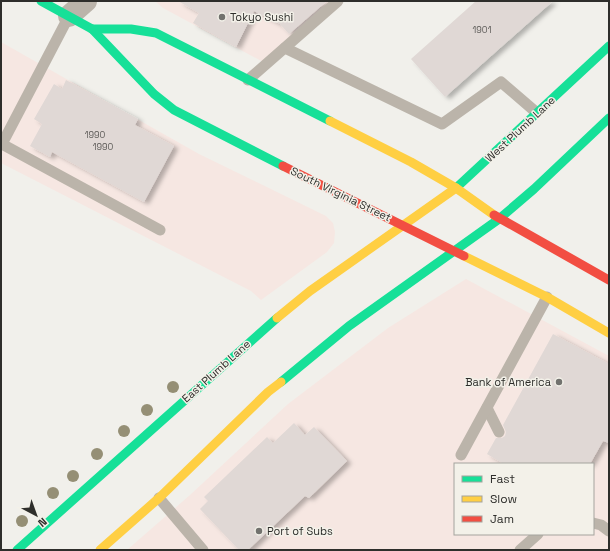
<svg xmlns="http://www.w3.org/2000/svg" width="610" height="551" viewBox="0 0 610 551" font-family="'Space Grotesk',sans-serif">
<defs>
<filter id="shadow"><feDropShadow dx="4.5" dy="2.5" stdDeviation="2" flood-color="#0004"/></filter>
</defs>
<rect width="100%" height="100%" fill="#f1f0eb"/>
<g fill="#f6e7e2" fill-rule="evenodd">
<polygon points="155,1 333,1 265,63 163,8"/>
<polygon points="1,42 199,154 326,216 333,223 335,232 334,243 327,252 261,300 251,291 1,163"/>
<path d="M466,279l143,77v194h-482l63,-55 98,-91 100,-76zM455,464h138v70h-138z"/>
</g>
<g fill="#e0d8d5" filter="url(#shadow)">
<polygon points="178,1 327,1 289,34 280,24 254,11 236,47 193,23 199,13"/>
<polygon points="476,1 553,1 445,97 411,59"/>
<polygon points="66,80 138,119 135,125 174,146 144,202 52,152 50,157 30,146 42,124 34,119 54,84 62,89"/>
<polygon points="553,334 609,364 609,443 603,441 590,464 504,464 487,454 496,438 502,438 505,436 506,432 503,425"/>
<polygon points="294,423 305,435 314,427 347,461 309,498 305,496 248,550 239,550 200,509 208,501 204,497 267,437 273,443"/>
</g>
<g fill="none" stroke-linecap="round" stroke-linejoin="round">
<g stroke="#bbb4aa" stroke-width="11">
<polyline points="69,16 2,144 160,230"/>
<polyline points="285,48 442,124 501,82 537,113"/>
<polyline points="248,80 338,1"/>
<polyline points="487,408 499,432"/>
<polyline points="461,455 547,297"/>
<polyline points="159,498 203,550"/>
<polyline points="593,523 601,525 609,531"/>
<polyline points="520,550 538,534"/>
</g>
<polyline stroke="#bbb4aa" stroke-width="22" points="69,16 86,1"/>
<g stroke="#16e098" stroke-width="9">
<polyline points="41,1 92,29 154,94 174,110 283,166"/>
<polyline points="92,29 131,29 156,33 330,121"/>
<polyline points="456,188 609,46"/>
<polyline points="499,219 534,189 609,118"/>
<polyline points="281,382 349,326 499,219"/>
<polyline points="17,550 277,318"/>
</g>
<g stroke="#ffcf43" stroke-width="9">
<polyline points="330,121 411,162 456,188 494,215"/>
<polyline points="464,256 547,297 609,333"/>
<polyline points="277,318 310,291 456,188"/>
<polyline points="100,550 159,498 268,392 281,382"/>
</g>
<g stroke="#f24e42" stroke-width="9">
<polyline points="283,166 464,256"/>
<polyline points="494,215 609,280"/>
</g>
</g>
<g fill="#958f75">
<circle cx="173" cy="387" r="6"/>
<circle cx="147" cy="410" r="6"/>
<circle cx="124" cy="431" r="6"/>
<circle cx="97" cy="454" r="6"/>
<circle cx="73" cy="476" r="6"/>
<circle cx="53" cy="493" r="6"/>
<circle cx="22" cy="521" r="6"/>
</g>
<g fill="#72726e" stroke="#f3f1e9" stroke-width="1.5">
<circle cx="222" cy="17" r="4"/>
<circle cx="559" cy="382" r="4"/>
<circle cx="259" cy="531" r="4"/>
</g>
<g text-anchor="middle" dominant-baseline="central" stroke-width="3" stroke-linejoin="round" paint-order="stroke">
<g font-size="9" fill="#5e5c59">
<text x="482" y="30">1901</text>
<text x="95" y="135">1990</text>
<text x="103" y="147">1990</text>
</g>
<g font-size="11" fill="#2e2e2b" stroke="#f3f1e9" text-anchor="start">
<text x="230" y="17">Tokyo Sushi</text>
<text x="551" y="382" text-anchor="end">Bank of America</text>
<text x="267" y="531">Port of Subs</text>
</g>
<g font-size="11" fill="#2e2e2b" stroke="#f3f1e9">
<text transform="translate(520 129) rotate(-43)">West Plumb Lane</text>
<text transform="translate(341 194) rotate(26)">South Virginia Street</text>
<text transform="translate(216 371) rotate(-42)">East Plumb Lane</text>
</g>
</g>
<rect width="610" height="551" fill="none" stroke="#2e2e2b" stroke-width="4"/>
<rect x="454" y="463" width="140" height="72" fill="#f3f1e9" stroke="#a4a39d"/>
<rect x="462" y="476" width="20" height="6" fill="#16e098" stroke="#a4a39d"/>
<text x="490" y="483" font-size="12" fill="#2e2e2b">Fast</text>
<rect x="462" y="496" width="20" height="6" fill="#ffcf43" stroke="#a4a39d"/>
<text x="490" y="503" font-size="12" fill="#2e2e2b">Slow</text>
<rect x="462" y="516" width="20" height="6" fill="#f24e42" stroke="#a4a39d"/>
<text x="490" y="523" font-size="12" fill="#2e2e2b">Jam</text>
<g transform="translate(36 515) rotate(139)" stroke="#f3f1e9" stroke-width="3" paint-order="stroke">
<path d="M0-3L7 15L0 10L-7 15Z" fill="#2e2e2b"/>
<text y="-6" font-size="11" font-weight="bold" text-anchor="middle" fill="#2e2e2b">N</text>
</g>
</svg>
